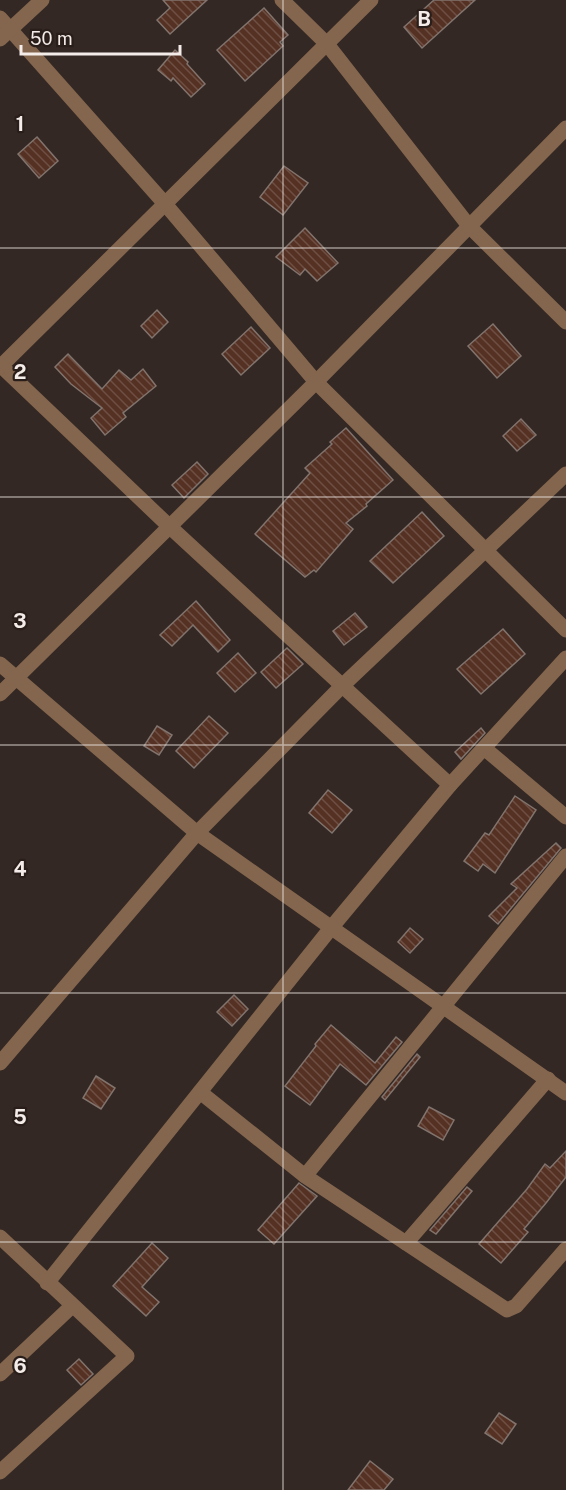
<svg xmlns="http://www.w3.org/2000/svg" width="566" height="1490" viewBox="0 0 566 1490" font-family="'Public Sans',sans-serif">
<defs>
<pattern id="building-back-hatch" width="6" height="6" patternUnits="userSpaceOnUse" patternTransform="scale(1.5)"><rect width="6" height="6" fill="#553123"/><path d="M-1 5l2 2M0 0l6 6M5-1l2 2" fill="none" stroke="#6e4f43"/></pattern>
</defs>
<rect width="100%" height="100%" fill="#342824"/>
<g fill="url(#building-back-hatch)" stroke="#81736d" stroke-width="1.5">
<polygon points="163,0 207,0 170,34 157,20 170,8"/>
<polygon points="434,0 475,0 422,48 404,27"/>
<polygon points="264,8 288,35 280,42 283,46 245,81 217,50"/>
<polygon points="175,50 188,62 187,64 205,84 191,97 173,78 171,81 158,70"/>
<polygon points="37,137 58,161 39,178 18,154"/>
<polygon points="284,166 308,183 283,215 260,197"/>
<polygon points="305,228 338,263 317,281 305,269 300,275 276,257"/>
<polygon points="157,310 168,322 152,338 141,326"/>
<polygon points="493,324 521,356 497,378 468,346"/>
<polygon points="251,327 270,348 241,375 222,354"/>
<polygon points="68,354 102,389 119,370 131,380 143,369 156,386 123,413 126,417 105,435 91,418 102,408 71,384 55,367"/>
<polygon points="521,419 536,435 517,451 503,436"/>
<polygon points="346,428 393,480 366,504 367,506 346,523 353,529 316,572 314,570 305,577 255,534 310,473 305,468 332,444 330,442"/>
<polygon points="197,462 208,474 184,498 172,485"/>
<polygon points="422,512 444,536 393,583 370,561"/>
<polygon points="196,601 230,640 218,652 193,625 172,646 160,635"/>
<polygon points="355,613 367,627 344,645 333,631"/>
<polygon points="503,629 525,654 481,694 457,669"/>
<polygon points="287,648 303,664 276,688 261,672"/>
<polygon points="238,653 256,673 235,692 217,673"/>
<polygon points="209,716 228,733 194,768 176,751"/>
<polygon points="157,726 172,735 159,755 144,746"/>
<polygon points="481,728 485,733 461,759 455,752"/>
<polygon points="328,790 352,810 332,833 309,813"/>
<polygon points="515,796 536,810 495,873 483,864 478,871 464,861 485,833 489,835"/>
<polygon points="556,843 561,848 498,924 489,916 517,888 511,884"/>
<polygon points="410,928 423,939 410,953 398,942"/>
<polygon points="234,995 248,1009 232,1026 217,1012"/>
<polygon points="331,1025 375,1063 396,1037 402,1042 366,1085 340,1064 310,1105 285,1086 316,1046 315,1044"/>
<polygon points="417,1054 420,1057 385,1100 382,1097"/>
<polygon points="96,1076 115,1088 101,1109 83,1098"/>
<polygon points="429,1107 454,1120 443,1140 418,1126"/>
<polygon points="566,1151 566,1177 546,1203 524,1229 528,1232 501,1263 479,1244 527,1189 545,1164 550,1168"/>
<polygon points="299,1183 317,1196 274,1244 258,1230"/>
<polygon points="467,1187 472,1191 436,1234 430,1230"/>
<polygon points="152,1243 168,1258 142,1287 159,1302 146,1316 113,1286"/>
<polygon points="79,1359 93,1374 81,1385 67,1370"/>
<polygon points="499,1413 516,1424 502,1444 485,1433"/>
<polygon points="370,1461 393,1479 384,1490 348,1490"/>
</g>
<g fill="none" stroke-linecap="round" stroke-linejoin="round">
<g stroke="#84664e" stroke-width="15">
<polyline points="282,0 327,44 469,226 566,322"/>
<polyline points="0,18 166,205 316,382 566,630"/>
<polyline points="0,39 42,0"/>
<polyline points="0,365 169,526 450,785"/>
<polyline points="0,367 371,0"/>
<polyline points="0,664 197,833 566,1093"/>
<polyline points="0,694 316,382 566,128"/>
<polyline points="484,748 566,817"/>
<polyline points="0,1063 197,833 342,686 566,474"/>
<polyline points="200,1092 305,1176 507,1310 516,1306 566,1249"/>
<polyline points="305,1176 566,856"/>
<polyline points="0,1237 127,1356 0,1472"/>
<polyline points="406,1243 548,1079"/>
<polyline points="47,1283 331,928 450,785 566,658"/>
<polyline points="0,1374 72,1306"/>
</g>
</g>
<path fill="none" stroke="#f4ece9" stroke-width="1.5" stroke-opacity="0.55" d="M283,0v1490M0,248h566M0,497h566M0,745h566M0,993h566M0,1242h566"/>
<g font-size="20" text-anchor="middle" font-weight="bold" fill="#f4ece9" stroke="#2a1e1a" stroke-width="4.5" stroke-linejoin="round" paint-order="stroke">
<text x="424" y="26">B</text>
<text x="20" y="131">1</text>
<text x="20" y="379">2</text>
<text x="20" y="628">3</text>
<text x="20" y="876">4</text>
<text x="20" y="1124">5</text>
<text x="20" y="1373">6</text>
</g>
<path d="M21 45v9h159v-9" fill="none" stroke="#f4ece9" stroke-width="3"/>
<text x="30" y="45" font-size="18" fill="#f4ece9" stroke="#2a1e1a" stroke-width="4.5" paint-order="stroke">50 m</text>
</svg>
